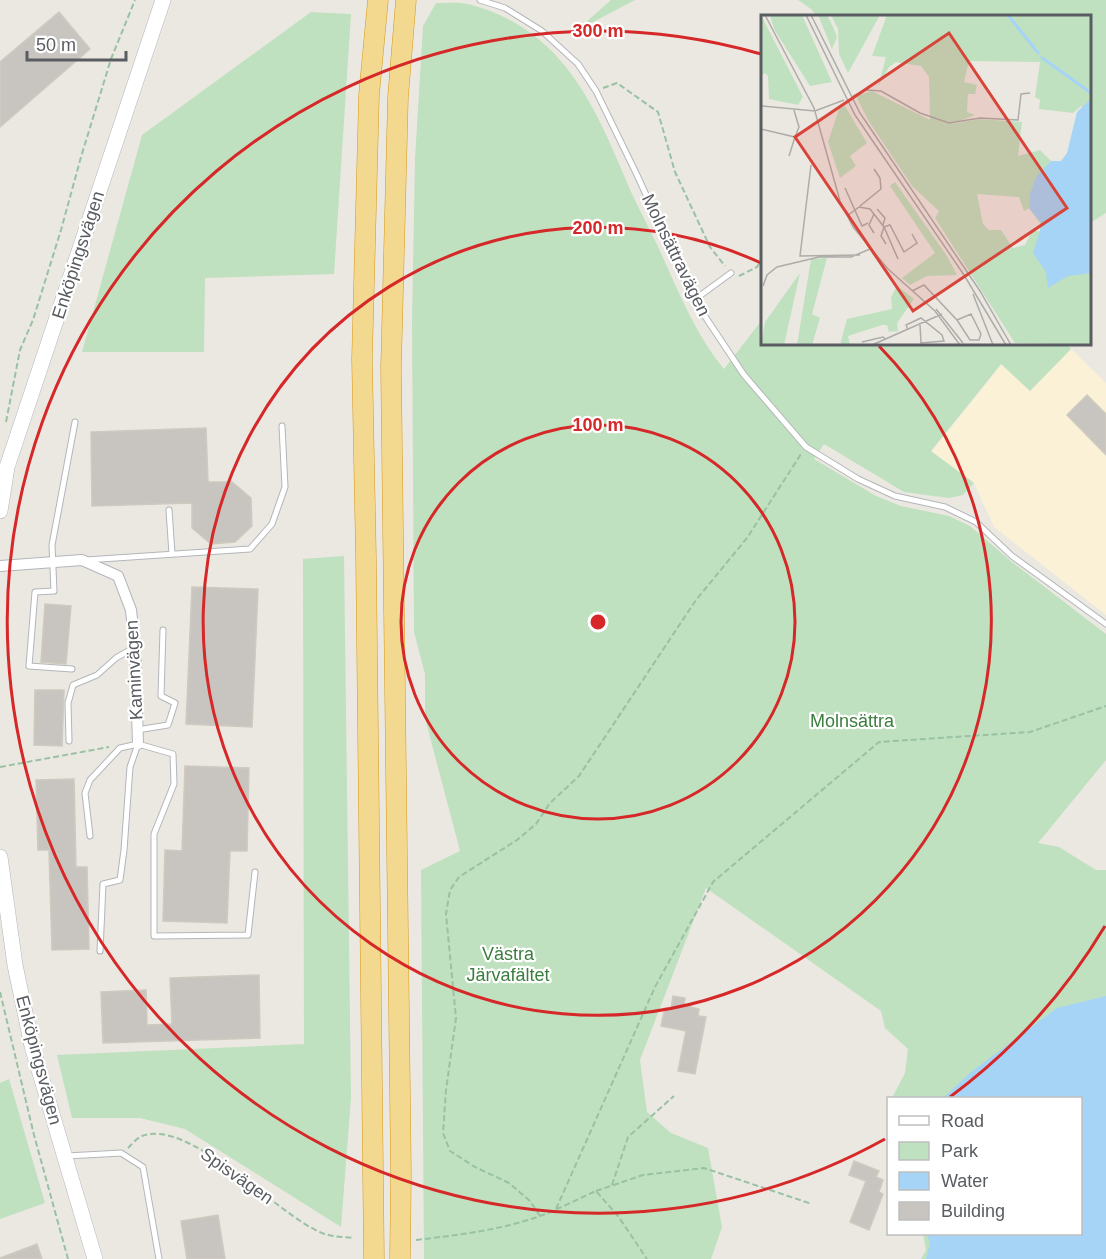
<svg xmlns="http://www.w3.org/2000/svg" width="1106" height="1259" viewBox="0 0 1106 1259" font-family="Helvetica,sans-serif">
<rect width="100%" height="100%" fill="#ebe8e1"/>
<polygon fill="#faf1d6" points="1071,349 1106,383 1106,615 994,527 974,483 931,452 1002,364 1030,391"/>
<g fill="#bfe1bf">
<polygon points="611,0 635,0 576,31"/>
<polygon points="798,0 1106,0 1106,213 1090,223 1090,16 817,16 811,9"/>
<path d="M436,3c10,0 23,-1 32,1 99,25 129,108 165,192 9,19 19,38 28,57 18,40 35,82 63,116l38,-49v24h304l5,5 -41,42 -29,-27 -70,87 43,32 -11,12 -14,3 -45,-6 -80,-48 -10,15 62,37 25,10 48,10 21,10 42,36 94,72v126l-68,83 21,4 37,23h10v389h-185l5,-9 -3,-16h157v-136h-188l13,-25 3,-24 -23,-21 -4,-17 -175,-123 -66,172 7,52 24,21 37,15 14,79 -11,32h-287l-3,-389 39,-19 -35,-133v-44l-11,-42 -2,-310 3,-163 8,-133z"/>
<polygon points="311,12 351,14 334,274 205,278 204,352 82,352 142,135"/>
<polygon points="344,556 351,1098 341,1227 185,1129 140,1118 72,1118 57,1055 304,1044 303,559"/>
<polygon points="9,1079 45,1203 0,1219 0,1083"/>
</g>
<polygon fill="#a5d4f7" points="1106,996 1106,1259 926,1259 930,1243 927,1234 1080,1234 1080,1098 943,1098 971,1072 1057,1008"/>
<g fill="#c8c5c0" stroke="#cfcac0" stroke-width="1.5">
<polygon points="59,12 90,49 0,127 0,62"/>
<polygon points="1087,395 1106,414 1106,455 1067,415"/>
<polygon points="206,428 208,482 232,482 251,498 252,526 235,542 211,544 192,528 192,503 92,506 91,432"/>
<polygon points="192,587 258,589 252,727 186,724"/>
<polygon points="45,604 71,606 66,664 41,662"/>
<polygon points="35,690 64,690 62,746 34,745"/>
<polygon points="185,766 249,768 247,851 230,851 227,923 163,921 165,850 182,851"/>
<polygon points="74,779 76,867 87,867 89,949 52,950 49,850 38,850 36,780"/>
<polygon points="259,975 260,1038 103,1043 101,992 146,990 147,1025 172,1024 170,978"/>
<polygon points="673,996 685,998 684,1005 699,1009 698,1016 706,1017 695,1074 678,1071 686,1031 661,1026 665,1008 671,1009"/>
<polygon points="854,1161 879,1171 876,1177 883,1180 879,1192 883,1194 869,1230 850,1222 866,1181 849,1175"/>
<polygon points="218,1215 225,1259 187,1259 181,1221"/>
<polygon points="37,1244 42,1259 0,1259 0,1258"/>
</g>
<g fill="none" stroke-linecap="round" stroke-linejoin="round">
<g stroke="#b3b6ba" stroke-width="7">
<g id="lane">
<polyline points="480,0 505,8 542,31 578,64 596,91 637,175 694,300 744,375 806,447 858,479 895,496 945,507 976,522 1012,556 1106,624"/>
<polyline points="694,300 731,273"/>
<polyline points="169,510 172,554"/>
<polyline points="86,560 250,549 272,524 285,487 282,426"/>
<polyline points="72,669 29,666 35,592 54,591 52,545 75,422"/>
<polyline points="137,730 168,725 175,703 161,696 163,630"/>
<polyline points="69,741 68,703 73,685 97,675 116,658 135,647"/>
<polyline points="90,836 85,793 90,780 120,748 138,744 173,754 174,784 154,834 154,936 248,935 255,872"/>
<polyline points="100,951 103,884 120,880 124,850 130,767 138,744"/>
<polyline points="67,1156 121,1153 143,1167 159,1259"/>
</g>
</g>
<g stroke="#b3b6ba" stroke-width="12">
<polyline id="street" points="0,566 82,560 118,576 131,610 135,647 138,744"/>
</g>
<g stroke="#b2b5ba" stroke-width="16">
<g id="secondary">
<polyline points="0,511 7,467 163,0"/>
<polyline points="0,857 15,965 32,1046 95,1259"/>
</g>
</g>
<g stroke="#d79814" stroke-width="21">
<g id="highway">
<polyline points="374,1259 366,558 362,359 369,95 378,0"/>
<polyline points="400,1259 401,1174 391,368 398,97 406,0"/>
</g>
</g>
<g stroke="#99c1a4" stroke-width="2" stroke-dasharray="6 3" stroke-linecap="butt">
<polyline points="603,88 617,83 658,112 675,172 710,247 725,266"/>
<polyline points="739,276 757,267 762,258"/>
<polyline points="6,422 20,350 33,320 61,230 81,157 111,59 135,0"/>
<polyline points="0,767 109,747"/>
<polyline points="0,992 34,1135 68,1259"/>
<path d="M128,1148c4,-4 9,-10 14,-12 48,-18 135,79 180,97 11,4 21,4 32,5"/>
<polyline points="612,1185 628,1137 674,1096"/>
<polyline points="596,1191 643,1175 704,1168 812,1204"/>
<polyline points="556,1209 655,987 713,882 879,742 1030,732 1106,706"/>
<polyline points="540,1216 530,1201 509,1183 475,1167 450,1151 443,1133 446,1090 456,1018 446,914 450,890 459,877 517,840 536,824 550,803 579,776 696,600 747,538 801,454"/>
<path d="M416,1240c42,-5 85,-10 124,-24 19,-7 38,-17 56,-25l22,25 29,43"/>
</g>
<use href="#lane" stroke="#fff" stroke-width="5"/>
<use href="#street" stroke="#fff" stroke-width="10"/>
<use href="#secondary" stroke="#fff" stroke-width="15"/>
<use href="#highway" stroke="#f3d890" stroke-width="20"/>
</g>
<g fill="none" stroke="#d62828" stroke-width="3">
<circle cx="598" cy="622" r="197"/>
<path d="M879 346A394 394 0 1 1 761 263"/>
<path d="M1105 926A591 591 0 0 1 950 1097M885 1139A591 591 0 1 1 761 54"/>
</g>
<g text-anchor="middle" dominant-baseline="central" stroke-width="4.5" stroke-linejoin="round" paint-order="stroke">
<g font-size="18" fill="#595c60" stroke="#fff">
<text transform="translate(78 255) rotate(-72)">Enköpingsvägen</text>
<text transform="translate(676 255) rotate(64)">Molnsättravägen</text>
<text transform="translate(134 670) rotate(-93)">Kaminvägen</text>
<text transform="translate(39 1060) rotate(75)">Enköpingsvägen</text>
<text transform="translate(237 1176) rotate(35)">Spisvägen</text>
</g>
<g font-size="18" fill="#3b7d3d" stroke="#fff">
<text x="852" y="721">Molnsättra</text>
<text x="508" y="954">Västra<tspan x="508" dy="21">Järvafältet</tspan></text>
</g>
</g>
<g transform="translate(761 15)">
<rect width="330" height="330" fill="#ebe8e1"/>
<path d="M0,0l42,82 -5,8 -29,-6 -1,-23 -3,-3 -4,3zM9,0h32l30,67 -22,4 -36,-57zM57,0h9l6,12 4,10 -5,12zM70,0h49l-32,58 -9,-19 -1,-25zM126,0h204v330l-76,-2 -80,-125 4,-7 -27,-25 -44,-66 -12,-24 16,-5 58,29 -1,-43 -8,-11 -25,-4 -7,5 -11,20 8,-30 -14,-1zM208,46l71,1 -5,35 5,3 -1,9 34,4 8,-7 7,9 -18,52 -23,-1 4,-5 -11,-11 -22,6 4,-34 -43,-3 -28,5 24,-9 -8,-3 1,-18h7l2,-9 -13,-3zM216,179l42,3 5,14 5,-3 11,15v8h-8l-7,14 -12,3 -12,-18h-12l-6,-6zM84,91l22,37 -17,13 6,10 -16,12 -12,-36 11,-33zM134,167l52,74 10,19 -30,1 -17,9 -8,-7 33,-25 -45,-67zM66,243l-15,56 8,4 -8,27h-15l14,-86zM39,258l-16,72h-23l4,-23zM136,271l17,13 -17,24 1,8 -9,1 -2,-7h-5l-34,11 2,9h-10l7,-26 45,-10 -1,-12z" fill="#bfe1bf" fill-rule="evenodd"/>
<path d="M330,84v174l-23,3 -20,12 -2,-16 -13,-19 9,-29 -13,-16 1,-14 6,-17 15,-16h10l6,-8 10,-41z" fill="#a5d4f7"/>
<path fill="none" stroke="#a5d4f7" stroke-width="3" d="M247,0l31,39M280,42l50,36"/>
<path fill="none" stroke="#adaca9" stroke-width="1.5" d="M4,0l49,93 26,93 13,26 35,42 47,42 25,34M45,0l49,100 109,160 42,70M50,0l49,98 120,178 31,54M92,81l13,-6 15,1 39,22 29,10 31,-5 38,2 3,-26 9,-1M0,91l54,5 29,-11M0,114l34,8 4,-10 -5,-17M28,141l6,-19M50,150l-11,91 60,-1M84,173l17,38 6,-3M99,191l21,-17 -1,-11 -6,-9M116,194l8,9 -2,7M86,201l12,-9 11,2 14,18 14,32M123,212l6,-2 14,27 13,-9 -5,-9M123,212l-3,9 5,8M113,218l-5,-8 5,-11M2,271l4,-11 10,-8 42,-10h32l19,-8M151,276l12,-6 33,35 14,-6 10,20 -2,6h-9l-13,-20M212,279l20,51M175,294l27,34M147,315l-2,-5 15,-7 21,17 2,6 -23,2 -1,-18M101,327l21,-5 2,2M111,330l70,-31"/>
<path fill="#d84439" fill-opacity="0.15" stroke="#d84439" stroke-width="3" d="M188,18l118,175 -154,103 -118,-174z"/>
<rect width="330" height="330" fill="none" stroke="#595c60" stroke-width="3"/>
</g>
<circle cx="598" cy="622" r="9" fill="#d62828" stroke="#fff" stroke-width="3"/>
<g font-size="18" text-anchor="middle" font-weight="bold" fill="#d62828" stroke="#fff" stroke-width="4.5" stroke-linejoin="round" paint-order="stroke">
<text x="598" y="37">300 m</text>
<text x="598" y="234">200 m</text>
<text x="598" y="431">100 m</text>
</g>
<rect x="887" y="1097" width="195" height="138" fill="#ffffff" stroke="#bdbebf" stroke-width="1.5"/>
<rect x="899" y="1116" width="30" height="9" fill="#ffffff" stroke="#bdbebf" stroke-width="1.5"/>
<text x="941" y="1127" font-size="18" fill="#595c60">Road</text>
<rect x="899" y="1142" width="30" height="18" fill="#bfe1bf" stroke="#bdbebf" stroke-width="1.5"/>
<text x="941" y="1157" font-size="18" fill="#595c60">Park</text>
<rect x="899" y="1172" width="30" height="18" fill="#a5d4f7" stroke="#bdbebf" stroke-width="1.5"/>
<text x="941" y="1187" font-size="18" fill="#595c60">Water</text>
<rect x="899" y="1202" width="30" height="18" fill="#c8c5c0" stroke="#bdbebf" stroke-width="1.5"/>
<text x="941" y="1217" font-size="18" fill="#595c60">Building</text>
<path d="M27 51v9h99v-9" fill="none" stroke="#595c60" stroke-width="3"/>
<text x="36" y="51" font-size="18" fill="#595c60" stroke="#ffffff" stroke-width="4.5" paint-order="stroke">50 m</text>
</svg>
